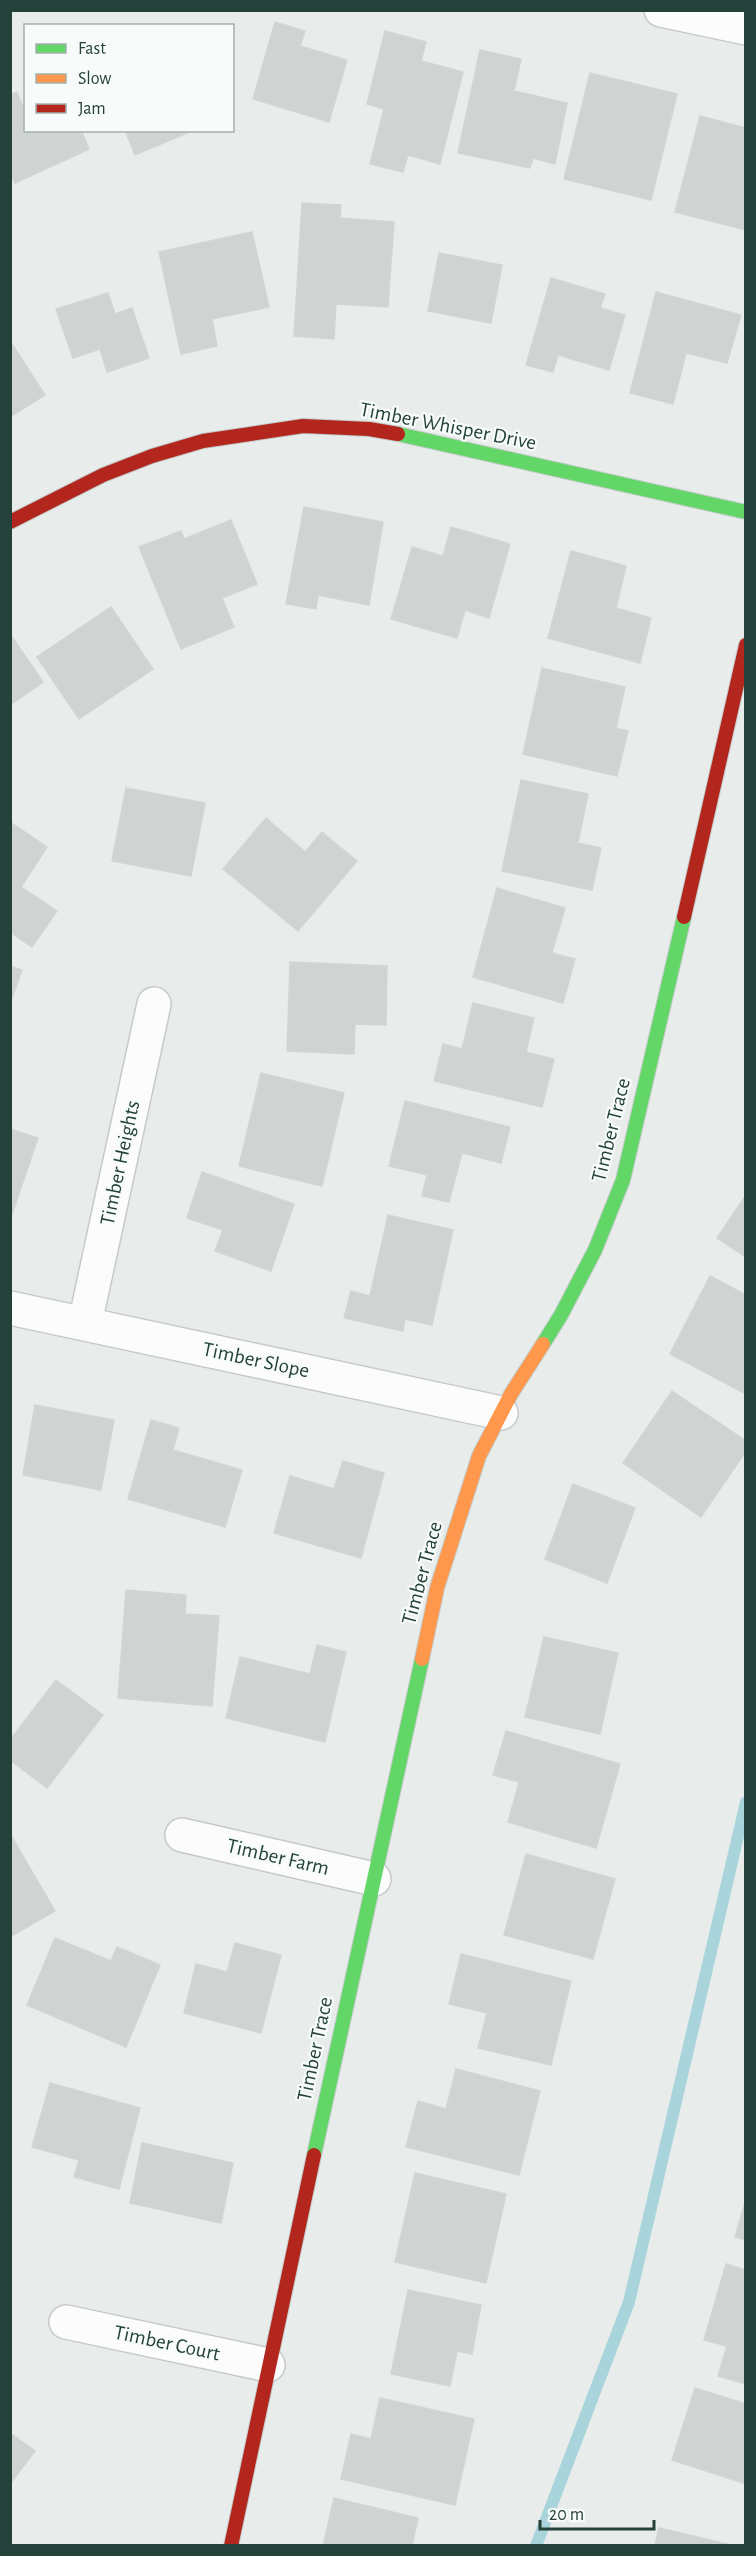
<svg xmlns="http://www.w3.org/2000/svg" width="756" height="2556" viewBox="0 0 756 2556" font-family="'Alegreya Sans',sans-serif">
<rect width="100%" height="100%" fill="#e8edeb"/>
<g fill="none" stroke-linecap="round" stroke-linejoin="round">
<polyline stroke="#a9d4db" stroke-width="12" points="536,2546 629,2302 746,1802"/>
</g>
<g fill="#cfd4d2" stroke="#d1d6d4" stroke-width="1.5">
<polygon points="275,22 305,31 300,46 347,60 329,122 253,99"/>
<polygon points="385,31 426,42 421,61 463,72 440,164 408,155 403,172 370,164 384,109 367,104"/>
<polygon points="480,50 521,59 514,91 567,103 555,164 533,158 530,168 458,153"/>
<polygon points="590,73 677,94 651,200 564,179"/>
<polygon points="17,92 22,105 26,104 26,130 81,130 89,149 15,183 10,172 10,95"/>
<polygon points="700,116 746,128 746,230 675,212"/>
<polygon points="125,130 194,130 135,155"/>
<polygon points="302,203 341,205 340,218 394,222 388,307 336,304 334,339 294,336"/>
<polygon points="252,232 269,307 212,319 217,346 181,354 159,252"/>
<polygon points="439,253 502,265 491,323 428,311"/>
<polygon points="551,278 605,294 600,308 625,315 609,370 558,355 553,372 526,365"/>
<polygon points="656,292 741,315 727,363 686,353 673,404 630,393"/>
<polygon points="108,293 115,314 132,308 149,358 107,372 100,349 73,358 56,309"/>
<polygon points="10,341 45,395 10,417"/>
<polygon points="304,507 383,522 369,605 318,595 316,609 286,604"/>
<polygon points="231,520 257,584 222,598 234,627 181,649 139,547 181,531 184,539"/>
<polygon points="451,527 510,544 489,618 465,610 457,638 391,619 412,547 443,556"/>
<polygon points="571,551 626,566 616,608 651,618 640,663 548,638"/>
<polygon points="111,607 153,669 79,719 37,657"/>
<polygon points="10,634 43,682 10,705"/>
<polygon points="542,668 625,687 616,728 628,731 617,776 523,754"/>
<polygon points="521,780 588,794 578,843 601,848 592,890 502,871"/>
<polygon points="126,788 205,803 191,876 112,861"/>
<polygon points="266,818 305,852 322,832 357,861 298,931 223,869"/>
<polygon points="10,822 47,847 21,887 57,911 32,947 10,932"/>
<polygon points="497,888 565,908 552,953 575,959 563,1003 473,977"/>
<polygon points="290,962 387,966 386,1025 355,1024 354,1054 287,1051"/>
<polygon points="10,966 22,970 10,1004"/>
<polygon points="473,1003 534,1018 526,1052 554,1059 542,1107 434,1081 443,1044 462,1049"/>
<polygon points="261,1073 344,1093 322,1186 239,1166"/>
<polygon points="405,1101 510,1127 501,1163 462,1153 449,1202 422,1196 427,1175 389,1166"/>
<polygon points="10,1129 38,1138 11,1217 10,1216"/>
<polygon points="202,1172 294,1204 271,1271 215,1251 223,1230 187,1218"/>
<polygon points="746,1195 746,1257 717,1238"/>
<polygon points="388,1215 453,1230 432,1325 405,1319 403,1331 344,1318 351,1291 370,1296"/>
<polygon points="710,1276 746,1295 746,1394 670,1354"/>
<polygon points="672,1391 746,1441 746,1451 701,1517 623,1463"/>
<polygon points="35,1405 114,1420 101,1490 23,1475"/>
<polygon points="151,1420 179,1428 173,1450 242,1470 225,1527 128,1499"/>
<polygon points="343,1461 384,1473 361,1558 274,1533 290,1476 334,1489"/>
<polygon points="573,1484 635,1508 607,1583 545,1559"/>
<polygon points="126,1590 186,1595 185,1614 219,1616 212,1706 118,1698"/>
<polygon points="544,1637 618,1653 600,1734 525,1717"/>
<polygon points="317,1645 346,1652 325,1742 226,1718 240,1657 310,1674"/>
<polygon points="56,1680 103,1715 47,1788 10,1760 10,1740"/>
<polygon points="506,1731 620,1764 596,1848 508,1822 519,1782 493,1775"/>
<polygon points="10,1834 55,1911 10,1937"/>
<polygon points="526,1854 615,1879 593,1959 504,1935"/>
<polygon points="55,1938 111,1961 117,1947 160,1965 126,2047 27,2005"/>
<polygon points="235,1943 281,1955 261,2033 184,2013 196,1964 227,1972"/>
<polygon points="461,1954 571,1981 551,2065 478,2048 487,2013 449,2004"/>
<polygon points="456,2069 540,2091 519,2175 406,2147 418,2101 446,2109"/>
<polygon points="50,2083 140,2108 119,2189 74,2177 79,2160 32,2147"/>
<polygon points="142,2143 233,2163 221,2223 130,2203"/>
<polygon points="415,2173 506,2194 486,2283 395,2262"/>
<polygon points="746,2199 746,2240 735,2237"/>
<polygon points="726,2264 746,2270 746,2384 718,2376 727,2346 704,2340"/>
<polygon points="408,2290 481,2305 472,2354 457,2351 450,2386 391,2374"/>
<polygon points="695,2388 746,2404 746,2484 672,2460"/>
<polygon points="380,2398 474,2419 455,2505 341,2479 351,2434 371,2439"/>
<polygon points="10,2433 35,2451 10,2484"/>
<polygon points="334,2498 418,2518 412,2546 323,2546"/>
<polygon points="659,2528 736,2546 655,2546"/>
</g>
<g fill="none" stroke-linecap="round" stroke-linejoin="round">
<g stroke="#c5cac8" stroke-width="36">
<g id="street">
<polyline points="661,10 746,28"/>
<polyline points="10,1308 501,1413"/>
<polyline points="85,1323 154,1004"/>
<polyline points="182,1835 374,1879"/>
<polyline points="66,2322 268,2365"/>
</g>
</g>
<g stroke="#c3cbc8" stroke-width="16">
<g id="fast">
<polyline points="398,434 746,512"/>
<polyline points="543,1344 561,1315 595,1250 623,1180 684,917"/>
<polyline points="314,2155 422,1659"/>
</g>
</g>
<g stroke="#c3cbc8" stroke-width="16">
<polyline id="slow" points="422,1659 437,1588 479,1456 511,1394 543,1344"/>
</g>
<g stroke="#c3cbc8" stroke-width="16">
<g id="jam">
<polyline points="10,522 103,475 152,456 203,441 303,426 369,429 398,434"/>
<polyline points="684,917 746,645"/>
<polyline points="231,2546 314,2155"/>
</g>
</g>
<use href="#street" stroke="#fcfcfc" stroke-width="33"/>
<use href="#fast" stroke="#63d668" stroke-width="14"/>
<use href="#slow" stroke="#ff974d" stroke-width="14"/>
<use href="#jam" stroke="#b3261e" stroke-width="14"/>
</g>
<g text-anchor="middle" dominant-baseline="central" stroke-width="4.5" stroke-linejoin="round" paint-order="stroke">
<g font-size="21" fill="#24423a" stroke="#f7fbf9">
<text transform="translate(448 426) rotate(11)">Timber Whisper Drive</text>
<text transform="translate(611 1130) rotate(-76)">Timber Trace</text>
<text transform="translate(120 1163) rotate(-78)">Timber Heights</text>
<text transform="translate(256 1360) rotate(12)">Timber Slope</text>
<text transform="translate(422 1573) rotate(-75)">Timber Trace</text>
<text transform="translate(278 1857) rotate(13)">Timber Farm</text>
<text transform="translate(315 2049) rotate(-78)">Timber Trace</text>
<text transform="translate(167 2343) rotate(12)">Timber Court</text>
</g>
</g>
<rect width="756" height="2556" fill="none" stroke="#24423a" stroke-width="24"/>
<rect x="24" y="24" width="210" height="108" fill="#f7fbf9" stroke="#a3b1ad" stroke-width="1.5"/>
<rect x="36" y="44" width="30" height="9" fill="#63d668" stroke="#a3b1ad" stroke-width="1.5"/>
<text x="78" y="54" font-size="18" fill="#24423a">Fast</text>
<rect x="36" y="74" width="30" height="9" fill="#ff974d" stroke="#a3b1ad" stroke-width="1.5"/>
<text x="78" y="84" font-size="18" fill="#24423a">Slow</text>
<rect x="36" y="104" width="30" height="9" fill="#b3261e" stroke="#a3b1ad" stroke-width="1.5"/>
<text x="78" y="114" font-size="18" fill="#24423a">Jam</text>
<path d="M540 2520v9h114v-9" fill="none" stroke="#24423a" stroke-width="3"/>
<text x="549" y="2520" font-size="18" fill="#24423a" stroke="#f7fbf9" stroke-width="4.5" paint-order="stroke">20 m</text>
</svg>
